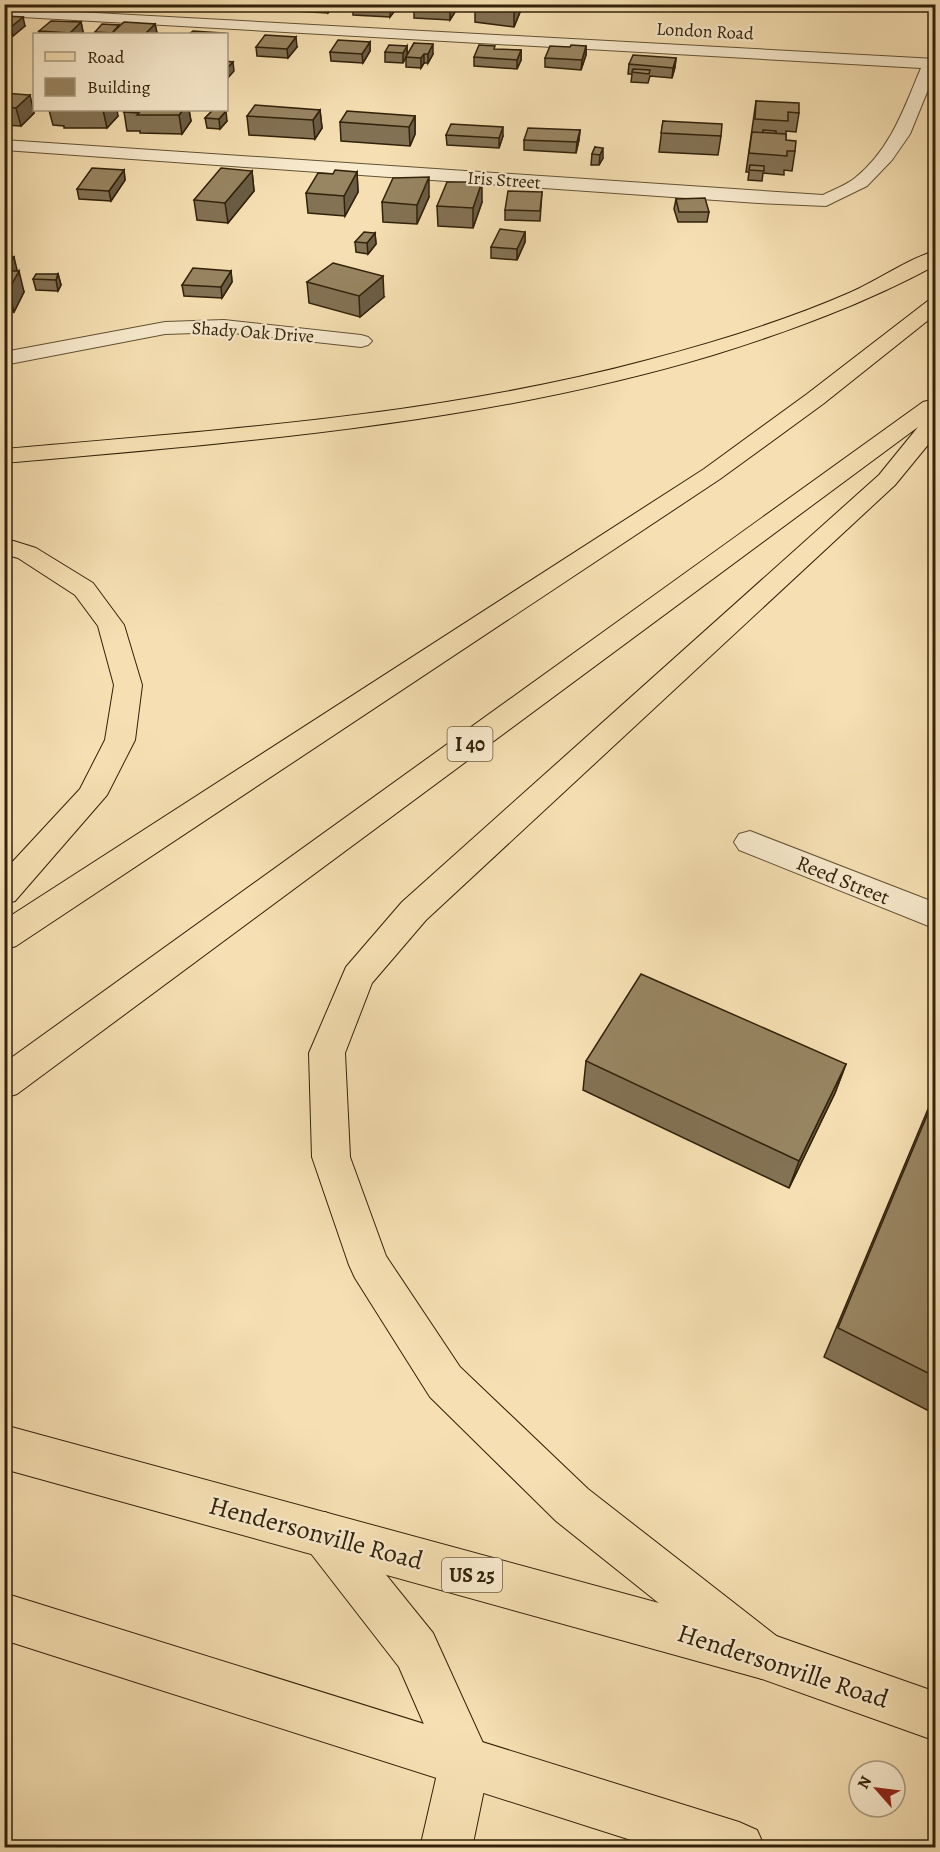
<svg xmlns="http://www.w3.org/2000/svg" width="940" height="1852" viewBox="0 0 940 1852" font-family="Alegreya,serif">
<rect width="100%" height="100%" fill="#f6e0b3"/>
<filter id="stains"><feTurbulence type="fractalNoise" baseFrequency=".00333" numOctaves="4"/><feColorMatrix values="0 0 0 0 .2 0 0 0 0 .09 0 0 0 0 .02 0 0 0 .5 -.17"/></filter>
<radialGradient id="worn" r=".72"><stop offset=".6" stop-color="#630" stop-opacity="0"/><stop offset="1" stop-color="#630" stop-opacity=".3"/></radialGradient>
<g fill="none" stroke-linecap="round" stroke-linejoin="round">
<g stroke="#635234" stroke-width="2">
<g id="minor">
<path d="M4,8l932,51v11l-26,64 -18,26 -25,26 -41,20 -68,-3 -754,-53v-10l819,55c10,-5 23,-10 32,-17 36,-29 49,-70 66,-110l-917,-52z"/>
<polygon points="224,320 361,335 368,337 372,341 368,345 361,347 224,332 165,334 4,365 4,352 165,322"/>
<polygon points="750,831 936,903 936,929 739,850 734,842 739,834"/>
</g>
</g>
<g stroke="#32220a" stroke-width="2">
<g id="primary">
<polygon points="4,1425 762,1631 936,1692 936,1741 762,1679 4,1469"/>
<polygon points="4,1593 739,1822 757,1830 765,1848 656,1848 4,1640"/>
</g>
</g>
<g stroke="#32220a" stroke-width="2">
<g id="motorway">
<path d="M936,251v14c-72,39 -146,66 -223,90 -230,69 -470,87 -709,108v-14c216,-19 434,-33 644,-89 68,-18 137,-39 201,-67 26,-11 62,-36 87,-42z"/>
<polygon points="936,298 936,314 823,404 720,479 16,946 4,950 4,920 704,469 807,394 929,300"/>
<polygon points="931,400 936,401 936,435 895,485 426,920 372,983 345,1053 350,1157 386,1256 460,1367 588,1489 779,1638 786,1655 779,1672 762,1679 745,1672 556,1521 430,1397 355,1278 349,1265 312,1157 309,1053 346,967 402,902 879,475 918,427 17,1094 4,1098 4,1063 923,402"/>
<polygon points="4,538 36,548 93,583 124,625 142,685 135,740 107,795 15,901 4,904 4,871 80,789 105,740 114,685 98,626 75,595 18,558 4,554"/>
<polygon points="325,1512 341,1519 433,1633 483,1743 490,1761 472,1848 420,1848 440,1761 399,1667 309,1551 302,1535 309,1519"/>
</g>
</g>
<use href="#minor" fill="#f9ebce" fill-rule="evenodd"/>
<use href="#primary" fill="#f6e0b3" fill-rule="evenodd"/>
<use href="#motorway" fill="#f6e0b3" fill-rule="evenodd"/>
</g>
<g fill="#837254" stroke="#32220a" stroke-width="1.5">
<polygon points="173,4 226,4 222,9"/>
<polygon points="231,4 273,4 269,10 231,8"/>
<polygon points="291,4 334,4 334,6 328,13 292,11"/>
<polygon points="343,4 353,4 352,6 343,6"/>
<polygon points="395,4 396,9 390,17 353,15 353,6"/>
<polygon points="400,4 415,4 411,10 400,9"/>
<polygon points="475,4 520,4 520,12 514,27 475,22"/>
<polygon points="677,4 722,4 721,8"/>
<polygon points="761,4 784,4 783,5 782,8 762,8"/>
<polygon points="870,4 922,4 918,11"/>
<polygon points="414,9 455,12 450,20 414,18"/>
<polygon points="4,16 25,26 13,36 4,35"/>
<polygon points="81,22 83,32 80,34 40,34 39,31"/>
<polygon points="155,24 157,33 155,34 96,34 95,32 119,25 119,27"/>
<polygon points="370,42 370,51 363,63 331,61 330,52"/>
<polygon points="414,43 433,54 428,63 424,63 421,68 406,67 406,57"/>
<polygon points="407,46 407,55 403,63 385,62 385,52"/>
<polygon points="586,46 586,55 581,70 545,67 545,58 570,47"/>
<polygon points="256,47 297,47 288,58 257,56"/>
<polygon points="521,50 521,60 517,69 474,66 474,57"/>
<polygon points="676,58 675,67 672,78 650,76 648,83 631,82 632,74 628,74 629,64"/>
<polygon points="4,93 34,113 21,126 4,125"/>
<polygon points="756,101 799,113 796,132 786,131 786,140 795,151 792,171 784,170 784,175 763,173 762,181 748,180 749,172 746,172"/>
<polygon points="49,110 103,110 118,116 107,128 64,128 64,126 53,125"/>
<polygon points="189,110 191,121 182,134 140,133 140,131 127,131 124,112"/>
<polygon points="213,110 227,121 220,129 207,128 205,118"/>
<polygon points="320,110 322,128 315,139 249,135 247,116"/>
<polygon points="415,116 415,134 410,146 341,141 340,122"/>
<polygon points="663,121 721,136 718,155 659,152"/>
<polygon points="580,130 579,140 576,153 524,150 524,140"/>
<polygon points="446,135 503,136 499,148 447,145"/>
<polygon points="595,147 603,158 599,165 591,165 592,154"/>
<polygon points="124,170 125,180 111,201 79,199 77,189"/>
<polygon points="252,171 254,191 228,223 197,220 194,200"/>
<polygon points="357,172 358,192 345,216 308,213 306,193 333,174"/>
<polygon points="542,192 540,221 505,220 505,210"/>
<polygon points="429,197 417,224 383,222 382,202"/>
<polygon points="676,199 709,212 707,222 678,222 674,209"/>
<polygon points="482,202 473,228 438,226 437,206"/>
<polygon points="525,232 525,242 517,260 491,258 491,247"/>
<polygon points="375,233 376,244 368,254 356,252 355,242"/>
<polygon points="4,257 17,271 24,292 14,312 4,312"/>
<polygon points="231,271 232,282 222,298 184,296 182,285"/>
<polygon points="58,274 61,285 58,291 36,290 33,279"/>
<polygon points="307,282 384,297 360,317 309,303"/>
<polygon points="586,1061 846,1064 835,1093 789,1188 583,1090"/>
<polygon points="936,1090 936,1410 933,1413 824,1357"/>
</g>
<g fill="#6a5d45" stroke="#32220a" stroke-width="1.5">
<polygon points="221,4 226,4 222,9"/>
<polygon points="268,4 273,4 269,10"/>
<polygon points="327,4 334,4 334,6 328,13"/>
<polygon points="391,4 395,4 396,9 390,17"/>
<polygon points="411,4 415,4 411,10"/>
<polygon points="453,4 454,4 455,12 450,20 450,11"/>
<polygon points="516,4 520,4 520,12 514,27 514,9"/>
<polygon points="23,17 25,26 13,36 11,27"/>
<polygon points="81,22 83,32 80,34 70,34 70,33"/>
<polygon points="155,24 157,33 155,34 145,34"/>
<polygon points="296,37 297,47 288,58 287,49"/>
<polygon points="370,42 370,51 363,63 362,54"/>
<polygon points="433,44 433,54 428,63 428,54"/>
<polygon points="407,46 407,55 403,63 403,53"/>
<polygon points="586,46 586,55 581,70 582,60"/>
<polygon points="521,50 521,60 517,69 517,60"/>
<polygon points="424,54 424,63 421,68 421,58"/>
<polygon points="676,58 675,67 672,78 673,68"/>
<polygon points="233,62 234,71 226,80 226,69"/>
<polygon points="30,95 34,113 21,126 16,108"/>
<polygon points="103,110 117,110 118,116 107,128"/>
<polygon points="183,110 189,110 191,121 182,134 179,115"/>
<polygon points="320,110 322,128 315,139 313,120"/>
<polygon points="226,111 227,121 220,129 219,119"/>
<polygon points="415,116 415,134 410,146 409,127"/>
<polygon points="503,127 503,136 499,148 499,138"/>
<polygon points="580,130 579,140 576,153 577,142"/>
<polygon points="603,148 603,158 599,165 600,155"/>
<polygon points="124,170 125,180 111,201 109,191"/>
<polygon points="252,171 254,191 228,223 225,203"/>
<polygon points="357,172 358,192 345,216 344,196"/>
<polygon points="429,177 429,197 417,224 417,205"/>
<polygon points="482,182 482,202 473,228 473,208"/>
<polygon points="525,232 525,242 517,260 517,249"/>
<polygon points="375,233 376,244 368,254 367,243"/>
<polygon points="14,257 18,274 19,271 24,292 14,312 8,291 6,271"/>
<polygon points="231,271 232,282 222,298 221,287"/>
<polygon points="58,274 61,285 58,291 56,280"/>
<polygon points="383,276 384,297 360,317 359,296"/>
<polygon points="846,1064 835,1093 789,1188 799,1161"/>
</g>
<g fill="#988562" stroke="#32220a" stroke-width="1.5">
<polygon points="354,4 392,4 390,8 353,6"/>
<polygon points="417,4 453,4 450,11 414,9"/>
<polygon points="475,4 516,4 514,9"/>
<polygon points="4,16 23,17 11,27 4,26"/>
<polygon points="51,21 81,22 70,33 39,31"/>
<polygon points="124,22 155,24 145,34 111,34"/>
<polygon points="102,24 119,25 112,33 95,32"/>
<polygon points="193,31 224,33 222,34 189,34"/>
<polygon points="265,35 296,37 287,49 256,47"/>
<polygon points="338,40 370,42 362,54 330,52"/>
<polygon points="414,43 433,44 428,54 424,54 421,58 406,57"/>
<polygon points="389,45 407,46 403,53 385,52"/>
<polygon points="479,45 495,46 494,49 521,50 517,60 474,57"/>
<polygon points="571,45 586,46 582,60 545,58 550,46 570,47"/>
<polygon points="633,55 676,58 673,68 629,64"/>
<polygon points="226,61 233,62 226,69"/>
<polygon points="633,69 650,70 649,74 632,72"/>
<polygon points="4,93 30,95 16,108 4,107"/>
<polygon points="756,101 799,103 799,113 788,112 788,121 755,119"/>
<polygon points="255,105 320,110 313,120 247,116"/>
<polygon points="126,110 183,110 179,115 137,115 139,113 124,112"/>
<polygon points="213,110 226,111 219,119 205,118"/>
<polygon points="347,111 415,116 409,127 340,122"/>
<polygon points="663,121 722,124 721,136 661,133"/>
<polygon points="451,124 503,127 499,138 446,135"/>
<polygon points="528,128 580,130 577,142 524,140"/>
<polygon points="763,130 776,131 776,134 763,133"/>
<polygon points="752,132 786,134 786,140 796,141 795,151 787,151 787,156 749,153"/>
<polygon points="595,147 603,148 600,155 592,154"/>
<polygon points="750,165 764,166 764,171 749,170"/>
<polygon points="92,168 124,170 109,191 77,189"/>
<polygon points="221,168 252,171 225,203 194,200"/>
<polygon points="335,170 357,172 344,196 306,193 318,173 333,174"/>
<polygon points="429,177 417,205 382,202 393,178"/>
<polygon points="447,182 482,182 473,208 437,206"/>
<polygon points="508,191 542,192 540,211 505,210"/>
<polygon points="705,198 709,212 679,212 676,199"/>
<polygon points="500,229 525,232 517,249 491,247"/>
<polygon points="364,232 375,233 367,243 355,242"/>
<polygon points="4,257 14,257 6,271 19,271 8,291 4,291"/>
<polygon points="333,263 383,276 359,296 307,282"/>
<polygon points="193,268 231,271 221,287 182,285"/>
<polygon points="36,274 58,274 56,280 33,279"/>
<polygon points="641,974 846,1064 799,1161 586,1061"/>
<polygon points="936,1094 936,1377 838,1328"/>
</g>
<g text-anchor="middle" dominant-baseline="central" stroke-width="4.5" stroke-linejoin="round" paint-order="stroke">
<g font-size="18" fill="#32220a" stroke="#f9ebce">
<text transform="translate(705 31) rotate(3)">London Road</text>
<text transform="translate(504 180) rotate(4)">Iris Street</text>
<text transform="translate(253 332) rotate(4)">Shady Oak Drive</text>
</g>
<g fill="#f9ebce" stroke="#6e5e45" stroke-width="1.5">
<rect x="447.5" y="727" width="45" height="34" rx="4.5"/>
<rect x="442" y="1558" width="60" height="34" rx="4.5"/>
</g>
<g font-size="20" font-weight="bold" fill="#32220a">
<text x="470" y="744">I 40</text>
<text x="472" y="1575">US 25</text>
</g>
<g font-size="21" fill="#32220a" stroke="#f9ebce">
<text transform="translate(843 880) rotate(22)">Reed Street</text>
</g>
<g font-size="26" fill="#32220a" stroke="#f9ebce">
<text transform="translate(316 1533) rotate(15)">Hendersonville Road</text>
<text transform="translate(783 1666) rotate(18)">Hendersonville Road</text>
</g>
</g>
<rect width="940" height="1852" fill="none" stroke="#f6e0b3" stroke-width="24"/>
<rect x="6" y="6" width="928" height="1840" fill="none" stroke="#32220a" stroke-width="3"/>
<rect x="12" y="12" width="916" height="1828" fill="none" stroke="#32220a" stroke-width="1.5"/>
<rect x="33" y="33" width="195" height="78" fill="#f9ebce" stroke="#a99b80" stroke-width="1.5"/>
<rect x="45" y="52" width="30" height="9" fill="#f6e0b3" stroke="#a99b80" stroke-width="1.5"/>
<text x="87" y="63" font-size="18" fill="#32220a">Road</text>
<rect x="45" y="78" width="30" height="18" fill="#988562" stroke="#a99b80" stroke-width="1.5"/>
<text x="87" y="93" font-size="18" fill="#32220a">Building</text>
<g transform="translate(877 1789) rotate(298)"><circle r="28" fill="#f9ebce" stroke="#a99b80" stroke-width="1.5"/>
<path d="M0-4.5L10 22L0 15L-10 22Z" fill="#8f2418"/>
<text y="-9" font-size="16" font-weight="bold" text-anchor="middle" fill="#32220a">N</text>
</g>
<rect width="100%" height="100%" filter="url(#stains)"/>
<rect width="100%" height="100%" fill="url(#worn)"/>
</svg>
